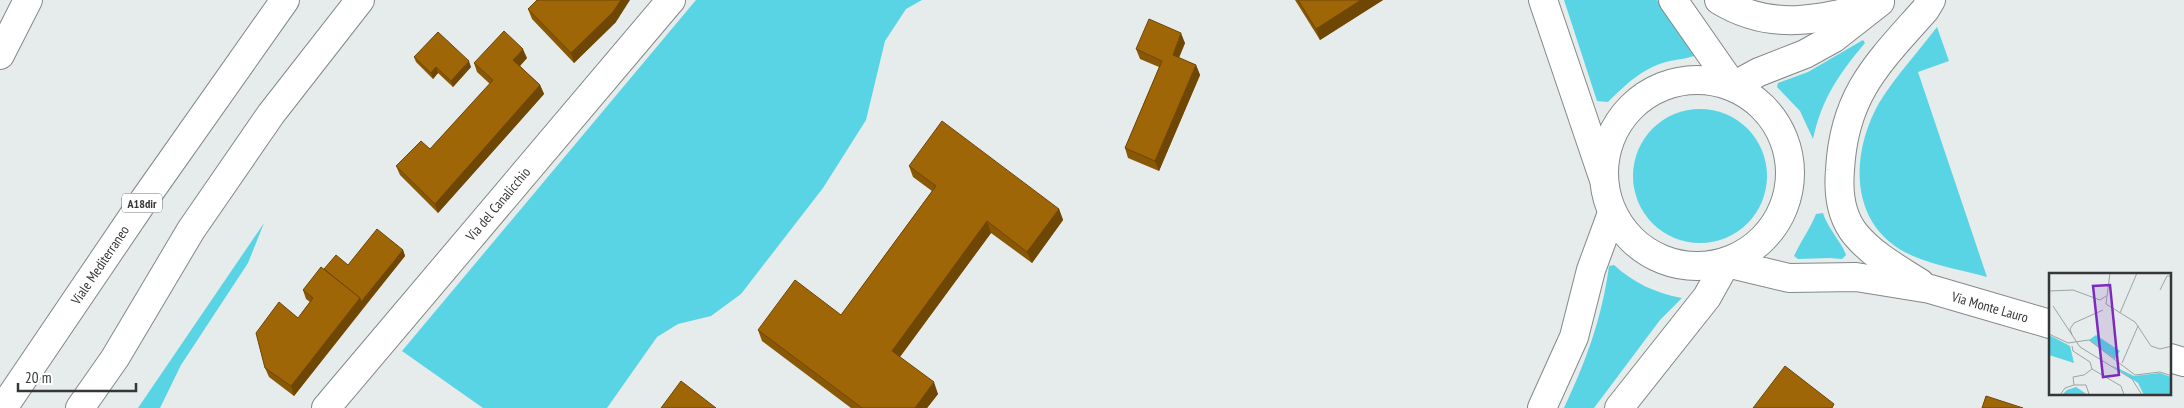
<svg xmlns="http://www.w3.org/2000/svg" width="2184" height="408" viewBox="0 0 2184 408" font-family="'PT Sans Narrow',sans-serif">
<rect width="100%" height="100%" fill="#e6ebeb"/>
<g fill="#58d4e4">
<polygon points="696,0 922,0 906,9 885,41 866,120 823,188 741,294 711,316 678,324 657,337 607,408 483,408 402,351"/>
<path d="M1564,0h93l39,45 1,10c-10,4 -20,4 -31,7 -23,6 -41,23 -58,40l-11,-1z"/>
<path d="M1937,27l12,34 -31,11 69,205c-24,-7 -51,-11 -74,-21 -64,-27 -64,-100 -34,-153 16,-26 40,-52 58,-76z"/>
<path d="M1863,40l2,3c-26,31 -43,55 -52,96l-13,-28 -23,-24 1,-4 30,-11z"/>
<circle cx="1700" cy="176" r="67"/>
<path d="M1823,213c4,14 21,33 23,42l-4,4 -12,-1 -32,1 -4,-3c7,-15 16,-27 22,-42z"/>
<polygon points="264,223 248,263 181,365 160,408 138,408"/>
<path d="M1614,265c20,18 41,28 68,33l-22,22 -66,88h-30c22,-47 38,-90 45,-142z"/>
</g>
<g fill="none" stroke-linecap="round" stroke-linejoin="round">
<g stroke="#838888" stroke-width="30">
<g id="minor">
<polyline points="0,55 28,0"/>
<polyline points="326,408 671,0"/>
</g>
</g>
<g stroke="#838888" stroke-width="30">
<g id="major">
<circle cx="1697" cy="173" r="93"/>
<polyline points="1733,86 1759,72 1805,54 1834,38 1880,2"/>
<path d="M1920,283c-22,-14 -46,-27 -64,-48 -15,-18 -18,-42 -16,-65 4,-76 38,-107 85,-160l6,-10"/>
<polyline points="2170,358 2184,362"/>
<polyline points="1542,408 1574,337 1591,270 1612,213"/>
<polyline points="1619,408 1707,297 1726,263 1789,278 1856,277 1930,289 2050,324"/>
</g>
</g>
<g stroke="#838888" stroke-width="30">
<g id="highway">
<polyline points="1543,0 1603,177"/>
<polyline points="1673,0 1733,86"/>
<path d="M1719,0c52,32 101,20 156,5"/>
<polyline points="3,408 144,200 285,0"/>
<polyline points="80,408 115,358 191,230 271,114 360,0"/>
</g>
</g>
<use href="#minor" stroke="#fff" stroke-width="28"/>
<use href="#major" stroke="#fff" stroke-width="28"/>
<use href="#highway" stroke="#fff" stroke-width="28"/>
</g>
<g fill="#895806">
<polygon points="1295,0 1383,0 1320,40"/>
<polygon points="528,9 616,22 574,63 532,19"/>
<polygon points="1185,43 1179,58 1196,65 1200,75 1159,171 1128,158 1125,148 1159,67 1140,59 1136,49"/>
<polygon points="414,57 471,67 453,87 438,73 433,79 416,62"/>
<polygon points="527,58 520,66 540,85 544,94 438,213 400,175 396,166 430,149 490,84 477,72 474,63"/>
<polygon points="909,166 1059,209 1063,220 1032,263 991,233 900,357 938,394 927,408 851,408 762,341 758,330 841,315 932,191 913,177"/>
<polygon points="403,250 405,256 294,396 269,377 265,368 298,318 310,302 306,299 303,290 324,269 348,265"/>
</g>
<g fill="#6f4705">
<polygon points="621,0 630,0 616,22 574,63 571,53"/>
<polygon points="1361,0 1383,0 1320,40 1316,29"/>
<polygon points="1181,33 1185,43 1176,64 1173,55"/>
<polygon points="523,49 527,58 517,69 513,60"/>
<polygon points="469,61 471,67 453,87 451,81"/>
<polygon points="1196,65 1200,75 1159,171 1155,161"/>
<polygon points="436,67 438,73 433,79 431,73"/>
<polygon points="540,85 544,94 438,213 435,204"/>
<polygon points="1059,209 1063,220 1032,263 1027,252"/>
<polygon points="987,221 991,233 896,362 892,351"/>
<polygon points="403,250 405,256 363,308 361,302"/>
<polygon points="360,298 363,308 294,396 291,386"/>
<polygon points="934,382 938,394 927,408 915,408"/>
</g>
<g fill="#9f6607" stroke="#6f4705">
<polygon points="537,0 621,0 613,12 571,53 528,9"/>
<polygon points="1298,0 1361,0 1316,29"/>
<polygon points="1149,19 1181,33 1173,55 1196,65 1155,161 1125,148 1162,61 1136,49"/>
<polygon points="504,31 523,49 513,60 540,85 435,204 396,166 421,141 430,149 493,80 474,63"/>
<polygon points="438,32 469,61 451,81 436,67 431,73 414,57"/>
<polygon points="942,121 1059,209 1027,252 987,221 892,351 934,382 915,408 862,408 758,330 795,280 841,315 936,186 909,166"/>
<polygon points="377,229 403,250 361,302 360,298 324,269 336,255 348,265"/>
<polygon points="321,267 360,298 291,386 265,368 256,333 279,302 298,318 313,298 303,290"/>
<polygon points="1785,366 1834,404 1832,408 1753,408"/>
<polygon points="681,381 716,408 661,408"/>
<polygon points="1986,396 2023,408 1982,408"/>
</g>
<g text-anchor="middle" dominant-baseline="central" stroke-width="5" stroke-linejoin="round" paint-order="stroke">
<rect fill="#fff" stroke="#717273" stroke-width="1" x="122" y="193.5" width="40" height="19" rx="4"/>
<g font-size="12" font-weight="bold" fill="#343637">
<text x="142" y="203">A18dir</text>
</g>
<g font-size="14" fill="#343637" stroke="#fff">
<text transform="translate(498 204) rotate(-50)">Via del Canalicchio</text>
<text transform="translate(100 265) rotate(-56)">Viale Mediterraneo</text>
<text transform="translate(1990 307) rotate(16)">Via Monte Lauro</text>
</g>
</g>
<g transform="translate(2049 273)">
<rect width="122" height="122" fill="#e6ebeb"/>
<path d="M0,62l21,11 4,17 -25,-8zM47,62l24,16 -5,8 -26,-19zM62,92l23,11 26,-3 11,4v18h-27l-6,-12zM27,114l12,8h-26l5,-5z" fill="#58d4e4"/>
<path fill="none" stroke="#9fa3a3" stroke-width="1" d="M61,0l-4,31 29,18 16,24 9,3 12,-3M111,17l7,-14h5M0,18l24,-1 27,10 6,-4M4,33l27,41 52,32 10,16M71,40l17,-40M0,61l19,9 21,-3 46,35 25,-3 12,4M23,62l-2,-6 4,-6 29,-13M23,73l1,5 17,11 2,7M73,90l16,-37M43,96l29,17 3,9M25,112l-1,-8 11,-2 8,-6M11,122l5,-7 9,-3h12l3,9"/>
<path fill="#7b2cbf" fill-opacity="0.15" stroke="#7b2cbf" stroke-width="2.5" d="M61,12l9,90 -16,2 -10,-91z"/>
<rect width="122" height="122" fill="none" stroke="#343637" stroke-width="2.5"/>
</g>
<path d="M18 383v8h118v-8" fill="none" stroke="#343637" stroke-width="2.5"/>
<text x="25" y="383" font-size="15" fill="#343637" stroke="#ffffff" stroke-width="4" paint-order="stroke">20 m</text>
</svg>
